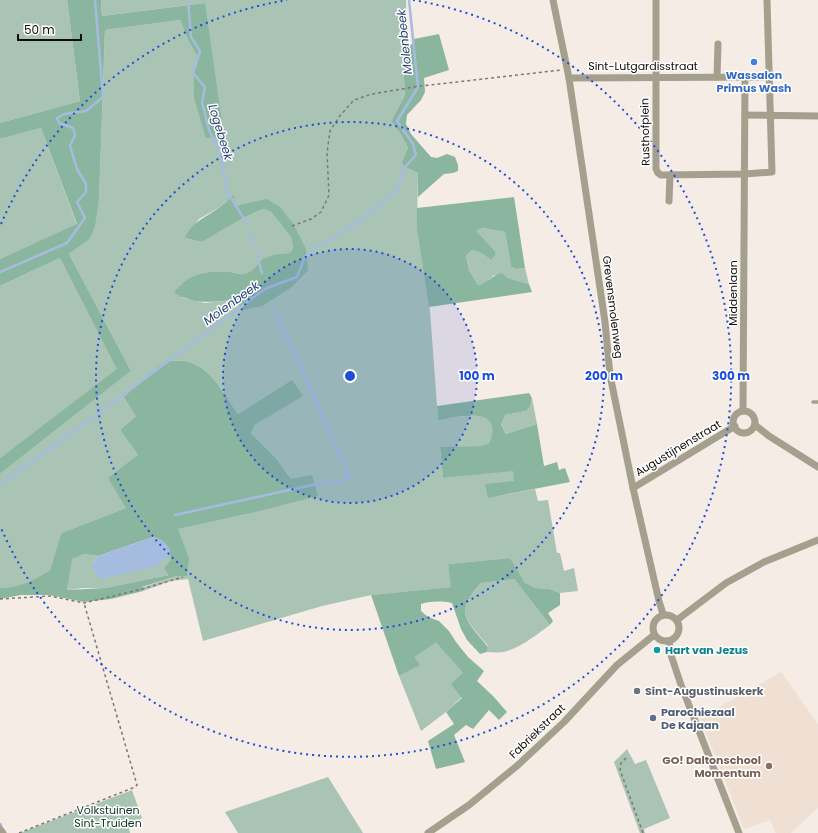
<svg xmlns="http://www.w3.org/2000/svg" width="818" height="833" viewBox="0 0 818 833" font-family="Poppins,sans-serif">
<rect width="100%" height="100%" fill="#f5ece5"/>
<polygon fill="#efe0d3" points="781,672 818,724 818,808 791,833 776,833 770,820 744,829 700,718"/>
<g fill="#a9c4b5" fill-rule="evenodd">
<polygon points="0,0 67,0 80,101 0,123"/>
<path d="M101,0h305l2,45 -6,1 3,49 -14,26 9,12 8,15 -3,19 13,6 -1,57 13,81 8,108c20,-1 68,-15 51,24l-8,3 -41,2 3,30 70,-8 2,11 -16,15 36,-7 3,12 10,-1 9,53h3l4,18 10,-3 4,23 -18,2 -10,-4 -15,-1 -11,-6 -3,-3 -11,-21 -62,6 4,23 -81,8 -49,11 -119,35 -15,-62 -17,2 -28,10 -2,-3 36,-12 5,-33 -5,-14 70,-15 44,-35 -15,-21 -25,-25 4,-8 47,-29 -11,-15 -53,33c-14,-20 -27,-48 -53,-53 -5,-1 -11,0 -16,0l-33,55 -16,14 18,25 -12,53 -65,25 -11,37c-15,9 -31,18 -50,18v-114l131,-103 -62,-117 21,-15 9,-39 6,-170 75,-10 8,20 10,15 -4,14v29l11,-95 -103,13zM234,196l2,10 44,1 28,63 -64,40 -11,-10 -28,3 -22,-5 -3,-13c19,-12 26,-15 49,-13 5,0 11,3 16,2 8,-1 12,-11 19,-15 8,-5 17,-6 26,-6l3,-5 -2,-11 -20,-25 -8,-3 -18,8 -43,25 -17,-4 14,-19 19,-11z"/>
<polygon points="41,128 77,225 0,259 0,139"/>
<polygon points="483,228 505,232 511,267 517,269 525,268 529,284 494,275 486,283 478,285 469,270 466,256 472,250 481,253 491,260 495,251 475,231"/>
<polygon points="60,258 118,369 0,458 0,286"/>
<polygon points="532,398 537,424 506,434 501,423 505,415 526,411 530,407"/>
<polygon points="170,549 171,560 169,564 169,575 105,588 83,588 67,590 71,559 84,554 98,556 92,564 168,556"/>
<path d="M514,579l36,46c-14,10 -29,23 -47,27 -5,1 -11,0 -16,0l1,-6c-21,-27 -35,-31 -7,-63z"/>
<polygon points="436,641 463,673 462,697 446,712 421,731 399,676 419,665 415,657"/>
<polygon points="627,749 635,764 646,760 670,818 644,829 645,833 640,833 614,762"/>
<polygon points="328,777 363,833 238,833 225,812"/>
<polygon points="132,790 142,818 128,825 130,833 20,833"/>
</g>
<g fill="#8ab59e" fill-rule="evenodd">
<polygon points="67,0 101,0 102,16 205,3 224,137 206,138 194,98 194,69 197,55 188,40 180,20 105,30 99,200 95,226 90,239 69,254 131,371 0,474 0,458 117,369 60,258 0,286 0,259 77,224 41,128 0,139 0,123 80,101"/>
<polygon points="439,34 449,70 424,78 425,92 421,100 407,115 406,124 411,134 431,157 437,158 447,154 455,157 458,165 458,171 453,173 444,174 418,197 418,173 405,167 402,163 408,148 400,133 391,121 405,95 402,45 414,44 414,39"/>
<path d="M234,195l2,11 31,-7 13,8 14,18 12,24 2,21 -16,17 -30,19 -18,4 -11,-10c-24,2 -37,5 -59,-7 13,-19 33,-23 55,-21 5,0 11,3 15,2 9,-1 13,-11 19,-15 9,-5 18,-6 27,-6l3,-5 -2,-11 -20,-25 -8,-3 -18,8 -43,25 -17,-4c6,-15 19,-20 32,-29 6,-4 11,-9 17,-14z"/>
<path d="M514,197l11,71 -8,1 -6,-2 -6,-35 -22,-4 -7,3 19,20v4l-4,5 -10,-7 -9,-3 -6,6 3,14 9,15c11,-2 12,-9 24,-12l5,5 22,6 3,8 -103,15 -12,-77v-22z"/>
<path d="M169,361c5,0 11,-1 16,0 26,5 39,33 53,53l54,-34 11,16 -48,29 -4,8 25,25 15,21 21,-4 6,21 -71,18 -69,15 11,29 -2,18h-10l-35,11 1,4 -32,8 -27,3 -35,-7h-28l-21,4v-11c19,0 35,-9 50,-18l11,-37 65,-25 -18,-30 30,-23 -18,-25 16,-14 -12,-19 36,-32zM153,537c13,4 16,9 18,23l-7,8 5,7 -64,13 -38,2 5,-31 12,-5 14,2z"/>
<path d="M529,393l3,5 -2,9 -4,4 -21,4 -4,9 5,10 31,-10 7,42 13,-4 2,8 6,-2 5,14 -82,16 -3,-14 29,-3 -1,-10 -70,7 -3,-31 41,-1 8,-3c16,-38 -30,-26 -51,-23l-1,-14z"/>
<path d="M510,558l14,24 11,6 15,1 10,4v12l-12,8 5,8 -3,4 -36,-46 -33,4c-28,31 -14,37 7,64l-1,5 -7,2 -13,-14 -6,-11 -9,-26c-11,-2 -20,-2 -31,1v7l7,6 11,4 10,10 7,11 12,15 16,14 -7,10 16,15 14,16 -8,8 -10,-10 -16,19 -7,-4 -12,10 11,27 -29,7 -8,-28 26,-17 -8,-12 16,-14 -11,-14 12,-11 -27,-31 -21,15 5,8 -21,11 -28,-81 80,-8 -3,-23z"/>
</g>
<polygon fill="#a5bce0" points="153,537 162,540 170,549 168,556 156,566 100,579 94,571 92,564 98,556"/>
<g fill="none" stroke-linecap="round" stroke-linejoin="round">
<g stroke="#a5bce0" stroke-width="2.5">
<polyline points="188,0 191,37 200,51 193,73 205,87 202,102 209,130 220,152 227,191 247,224"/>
<polyline points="250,235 253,243"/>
<polyline points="257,254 262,273"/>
<polyline points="0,272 67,243 85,218 77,202 86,192 86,184 77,169 70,146 75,135 73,128 59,123 57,118 64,114 86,111 103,97 95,0"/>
<polyline points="0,485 88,421 254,297 267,288 297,277 305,257 313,248 328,242 362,219 396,192 404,168 416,155 413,144 397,121 418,87 409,0"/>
<polyline points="175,515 312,485 339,482 350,477 274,308"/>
<polyline points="0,824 1,825"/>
</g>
<g stroke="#7c7672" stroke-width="1.5" stroke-dasharray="3 3" stroke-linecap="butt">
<polyline points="292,226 311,219 321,212 329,195 327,153 330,131 339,117 354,100 372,94 413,87 561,70"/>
<polyline points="0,599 50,596 84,603 142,589 183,577"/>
<polyline points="626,758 621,763 620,770 643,833"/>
<polyline points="19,833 135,787 137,785 84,603"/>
</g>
<polyline stroke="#a5a08e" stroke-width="3.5" points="813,402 818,402"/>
<g stroke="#a5a08e" stroke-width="7">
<polyline points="553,0 569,78 605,322 610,375 633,488 659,601 663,614"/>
<polyline points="656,0 656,169 658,173 661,175 745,174 772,172 767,0"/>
<polyline points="717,77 718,44"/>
<polyline points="569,78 769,77"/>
<polyline points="745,115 818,116"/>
<polyline points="669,201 670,175"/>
<polyline points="743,411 745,76"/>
<circle cx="744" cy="422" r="11"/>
<polyline points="755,425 769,436 818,467"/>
<polyline points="633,488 735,426"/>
<circle cx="666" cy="628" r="13"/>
<polyline points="677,620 726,583 764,562 818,540"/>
<polyline points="669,641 671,655 681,685 739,833"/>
<polyline points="0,829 3,833"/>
<polyline points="428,833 469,805 518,765 564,722 617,665 654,635"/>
</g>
</g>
<circle cx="350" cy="376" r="127" fill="#1d4ed8" fill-opacity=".12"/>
<g fill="none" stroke="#1d4ed8" stroke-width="2" stroke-dasharray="2 4">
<circle cx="350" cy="376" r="127"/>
<circle cx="350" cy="376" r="254"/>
<path d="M1 224A381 381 0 0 1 287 0M413 0A381 381 0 1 1 1 528"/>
</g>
<circle fill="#3f7fe0" stroke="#fff" stroke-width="1.5" cx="754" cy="62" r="4"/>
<circle fill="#0f9aa8" stroke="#fff" stroke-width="1.5" cx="657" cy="650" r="4"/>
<circle fill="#6b7280" stroke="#fff" stroke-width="1.5" cx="637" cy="691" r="4"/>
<circle fill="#5c6f8a" stroke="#fff" stroke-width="1.5" cx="653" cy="718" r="4"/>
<circle fill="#8d6e63" stroke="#fff" stroke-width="1.5" cx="769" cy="766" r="4"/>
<g text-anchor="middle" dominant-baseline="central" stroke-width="3" stroke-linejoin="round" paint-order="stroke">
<g font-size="11" fill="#0f0c0a" stroke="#fff">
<text x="643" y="66">Sint-Lutgardisstraat</text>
<text transform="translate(645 132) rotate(-91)">Rusthofplein</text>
<text transform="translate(733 293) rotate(-90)">Middenlaan</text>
<text transform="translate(613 307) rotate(83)">Grevensmolenweg</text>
<text transform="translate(678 448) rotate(-31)">Augustijnenstraat</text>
<text transform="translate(537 731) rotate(-44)">Fabriekstraat</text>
</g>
<g font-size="11" font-weight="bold" fill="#366cbe" stroke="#fff">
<text x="754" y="75">Wassalon<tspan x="754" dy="13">Primus Wash</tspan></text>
</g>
<g font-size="11" font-weight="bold" fill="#0d838f" stroke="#fff" text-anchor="start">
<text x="665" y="650">Hart van Jezus</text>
</g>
<g font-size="11" font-weight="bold" fill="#5b616d" stroke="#fff" text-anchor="start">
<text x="645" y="691">Sint-Augustinuskerk</text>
</g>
<g font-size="11" font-weight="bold" fill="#4e5e75" stroke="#fff" text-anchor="start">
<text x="661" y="712">Parochiezaal<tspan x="661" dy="13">De Kajaan</tspan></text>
</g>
<g font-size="11" font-weight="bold" fill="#785e54" stroke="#fff" text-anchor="end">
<text x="761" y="760">GO! Daltonschool<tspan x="761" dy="13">Momentum</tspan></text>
</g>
<g font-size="11" fill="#0e3322" stroke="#fff">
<text x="108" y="810">Volkstuinen<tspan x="108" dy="13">Sint-Truiden</tspan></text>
</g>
<g font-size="12" font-style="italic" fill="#264271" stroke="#fff">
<text transform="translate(404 42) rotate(-96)">Molenbeek</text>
<text transform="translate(221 132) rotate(73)">Logebeek</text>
<text transform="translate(231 303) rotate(-36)">Molenbeek</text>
</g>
</g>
<circle cx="350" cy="376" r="6" fill="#1d4ed8" stroke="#fff" stroke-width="2"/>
<g font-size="12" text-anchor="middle" font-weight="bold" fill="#1d4ed8" stroke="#fff" stroke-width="3" stroke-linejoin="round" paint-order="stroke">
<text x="477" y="380">100 m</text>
<text x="604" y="380">200 m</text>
<text x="731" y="380">300 m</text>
</g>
<path d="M18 34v6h63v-6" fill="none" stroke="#0f0c0a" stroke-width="2"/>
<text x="24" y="34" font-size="12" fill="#0f0c0a" stroke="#ffffff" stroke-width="3" paint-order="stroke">50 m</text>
</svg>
